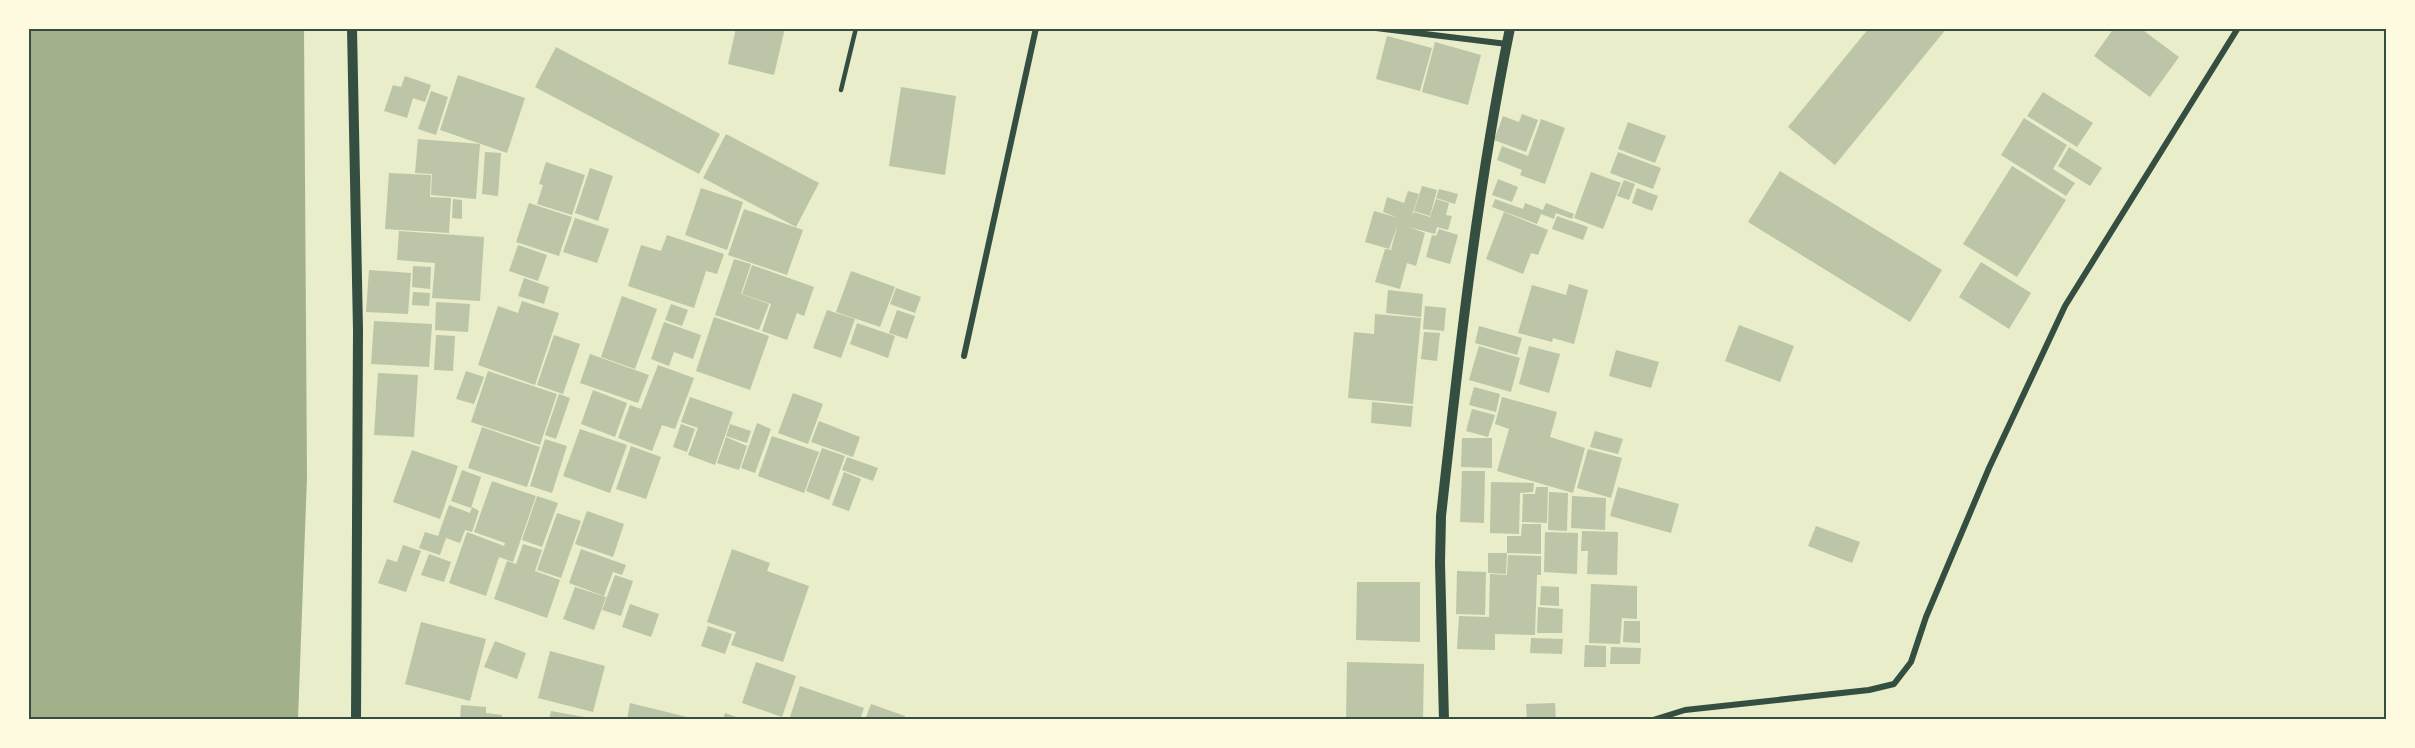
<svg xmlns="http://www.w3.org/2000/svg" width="2415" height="748" viewBox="0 0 2415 748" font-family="Manrope,sans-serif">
<rect width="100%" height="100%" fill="#e9edc9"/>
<polygon fill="#a3b18a" points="28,29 304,29 307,477 298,719 29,719"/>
<g fill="#bcc5a7">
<polygon points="736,28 785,28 774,75 728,64"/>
<polygon points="1869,28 1947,28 1835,165 1788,127"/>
<polygon points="2114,28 2140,28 2179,57 2150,97 2094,56"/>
<polygon points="1387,36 1432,48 1420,91 1376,79"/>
<polygon points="1435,42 1481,55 1468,105 1422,92"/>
<polygon points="556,47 720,134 699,174 535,87"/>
<polygon points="458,75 525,98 507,153 440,130"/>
<polygon points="405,76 431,85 425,102 413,98 407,118 384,111 393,85 401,87"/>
<polygon points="901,87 956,96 945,175 889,166"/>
<polygon points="431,91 448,97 436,135 418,129"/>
<polygon points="2043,92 2093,123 2077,147 2027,116"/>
<polygon points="1522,114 1538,120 1526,152 1494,140 1503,116 1519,122"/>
<polygon points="2024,118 2067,145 2053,169 2075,183 2066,196 2001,155"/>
<polygon points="1541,119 1565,128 1545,184 1520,175 1522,170 1497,160 1502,146 1528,156"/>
<polygon points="1628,122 1666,136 1655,163 1618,149"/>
<polygon points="726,134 819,183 796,227 703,178"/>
<polygon points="418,139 480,144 476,199 431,195 432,174 415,173"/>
<polygon points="2069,147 2102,168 2090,186 2058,166"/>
<polygon points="485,152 501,153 498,196 482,194"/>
<polygon points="1618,152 1661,168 1653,189 1610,173"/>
<polygon points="546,162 585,175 572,215 537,204 543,185 539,184"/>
<polygon points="2012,166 2066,200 2017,277 1963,244"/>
<polygon points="590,168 613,176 598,221 575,213"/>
<polygon points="1780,171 1942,270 1910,322 1748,222"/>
<polygon points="1591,172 1621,183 1603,229 1574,218"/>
<polygon points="389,173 431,175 430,197 451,198 449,233 385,229"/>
<polygon points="1498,179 1518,187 1512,202 1492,195"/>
<polygon points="1624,180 1635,184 1629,200 1617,196"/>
<polygon points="1422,186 1437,190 1430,216 1414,211"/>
<polygon points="701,188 743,202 727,250 685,235"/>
<polygon points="1637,188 1658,196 1652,211 1632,203"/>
<polygon points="1439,189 1458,194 1455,204 1436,198"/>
<polygon points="1408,191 1419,194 1412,215 1414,212 1430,217 1436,199 1449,203 1446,215 1452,216 1448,230 1437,227 1435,234 1409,227 1425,233 1416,266 1407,263 1400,289 1375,282 1385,249 1393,250 1391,249 1398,224 1389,249 1365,242 1374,211 1399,218 1383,212 1387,197 1404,203"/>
<polygon points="453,199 462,200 462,219 452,218"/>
<polygon points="1495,199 1523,209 1525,203 1543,210 1546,203 1574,214 1572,219 1556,213 1554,219 1541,214 1537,224 1492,207"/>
<polygon points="529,203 572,217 559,256 516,242"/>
<polygon points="744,209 803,230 787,275 728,255"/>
<polygon points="1504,212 1548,230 1538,255 1531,253 1523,274 1486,259"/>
<polygon points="1557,216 1588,227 1583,240 1552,229"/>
<polygon points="575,218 609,229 597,263 563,252"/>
<polygon points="1439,229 1458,235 1450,264 1426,257 1432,235 1436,236"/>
<polygon points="399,231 484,237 480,301 432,298 435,263 397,260"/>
<polygon points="667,235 724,254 717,274 706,271 694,308 628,286 641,245 661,251"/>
<polygon points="518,245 547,255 538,281 509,271"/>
<polygon points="734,259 751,264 741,294 769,304 759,330 715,315"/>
<polygon points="1981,262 2031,293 2009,329 1959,297"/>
<polygon points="752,265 814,287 804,316 797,313 787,340 762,331 771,304 742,294"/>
<polygon points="413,266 431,267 430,289 412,287"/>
<polygon points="369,270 411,273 408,314 366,312"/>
<polygon points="851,271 895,287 880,327 836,312"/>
<polygon points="524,278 549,287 544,304 518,296"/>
<polygon points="1569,284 1588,290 1574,344 1553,338 1552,342 1518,333 1532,285 1566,295"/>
<polygon points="896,288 921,297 915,313 890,304"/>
<polygon points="1388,290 1423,294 1421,317 1386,313"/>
<polygon points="413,292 430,293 429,306 412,305"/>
<polygon points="622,296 657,309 635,369 601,357"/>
<polygon points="522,301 559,313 535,385 478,365 498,306 518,313"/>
<polygon points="436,302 470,304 468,332 435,330"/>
<polygon points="671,304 688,310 682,326 665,320"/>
<polygon points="1425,306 1446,308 1444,331 1423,329"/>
<polygon points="827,310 855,319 841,358 813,348"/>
<polygon points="897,310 915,316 907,339 889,333"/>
<polygon points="1375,314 1421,318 1413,404 1348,398 1354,332 1374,334"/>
<polygon points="714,317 769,336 750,390 696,371"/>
<polygon points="374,321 432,324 429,367 371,364"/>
<polygon points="664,322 701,335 693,359 674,352 669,366 651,359"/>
<polygon points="857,323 895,336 888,358 850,344"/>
<polygon points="1739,325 1794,346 1780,382 1725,361"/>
<polygon points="1479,326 1522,338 1517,355 1475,343"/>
<polygon points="1424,332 1440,333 1437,361 1421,359"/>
<polygon points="436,335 455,336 453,371 434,370"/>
<polygon points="554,335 580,344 563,394 537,385"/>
<polygon points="1479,346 1520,358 1511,392 1469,380"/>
<polygon points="1529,346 1560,354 1549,393 1519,384"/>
<polygon points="1616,350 1659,362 1651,388 1609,376"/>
<polygon points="590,354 649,375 638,403 580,383"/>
<polygon points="658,365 694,378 675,429 662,425 652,451 618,438 630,405 641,409"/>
<polygon points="466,371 484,377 474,404 456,399"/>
<polygon points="488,371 557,394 540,445 471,422"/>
<polygon points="378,373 418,375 414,437 374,435"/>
<polygon points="1474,387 1500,394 1496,412 1469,405"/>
<polygon points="593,390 627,403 615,437 581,424"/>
<polygon points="793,393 823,404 808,444 778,433"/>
<polygon points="559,394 570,398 556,439 545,435"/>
<polygon points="690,397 733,412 715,465 688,455 698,428 681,422"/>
<polygon points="1502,397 1557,412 1550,437 1585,448 1573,493 1497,471 1509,429 1495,424"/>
<polygon points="1372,402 1413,406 1411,427 1371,423"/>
<polygon points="1472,409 1495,415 1488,437 1466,431"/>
<polygon points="819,421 860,437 853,457 811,442"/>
<polygon points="757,423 771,429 755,473 741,468"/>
<polygon points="681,424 695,429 687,452 673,447"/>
<polygon points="730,424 751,431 747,443 726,436"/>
<polygon points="482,427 540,447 527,487 468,468"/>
<polygon points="580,429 627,445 610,493 563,476"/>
<polygon points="1595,431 1623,439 1618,454 1590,447"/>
<polygon points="772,436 819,452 804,493 758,476"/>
<polygon points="726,437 747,446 739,470 717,463"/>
<polygon points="1462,438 1492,438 1492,468 1461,467"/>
<polygon points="545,439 567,446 552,493 530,486"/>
<polygon points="631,446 661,457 646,499 616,489"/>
<polygon points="822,448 845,456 829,500 806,491"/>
<polygon points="1588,449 1622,458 1611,498 1577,488"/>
<polygon points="412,450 458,466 440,519 393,502"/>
<polygon points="847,457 878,468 873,481 842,470"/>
<polygon points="462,470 481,477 471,508 451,501"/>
<polygon points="1462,471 1485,471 1484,523 1460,522"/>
<polygon points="844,472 861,479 849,511 832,505"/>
<polygon points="492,481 536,496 513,562 499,557 486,596 449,583 467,532 504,546 505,543 474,532"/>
<polygon points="1491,482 1534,483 1533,492 1520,493 1519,534 1490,533"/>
<polygon points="1536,487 1548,487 1547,523 1522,522 1523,494 1535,494"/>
<polygon points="1618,487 1679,504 1671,533 1610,516"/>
<polygon points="1549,492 1568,493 1567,531 1548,530"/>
<polygon points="537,496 558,503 542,547 522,540"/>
<polygon points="1572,496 1606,498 1605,530 1571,528"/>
<polygon points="449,505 470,513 472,507 479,511 472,532 465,530 460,543 446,538 440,555 419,548 425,532 438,536"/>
<polygon points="587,511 624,524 613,557 575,544"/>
<polygon points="557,513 581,521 561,578 537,570"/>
<polygon points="1522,524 1541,524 1541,554 1507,553 1507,536 1521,536"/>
<polygon points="1816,526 1860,542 1852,563 1808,546"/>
<polygon points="1582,531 1618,532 1617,575 1587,574 1588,551 1581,551"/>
<polygon points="1545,532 1578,533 1577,574 1544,572"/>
<polygon points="523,544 542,550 535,571 560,580 547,618 494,599 507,561 516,564"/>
<polygon points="403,545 421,551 406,592 378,583 387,559 397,562"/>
<polygon points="581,549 626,565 622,575 613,572 604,596 569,583"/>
<polygon points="732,549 770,563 767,571 809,586 783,662 731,645 736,632 707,622"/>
<polygon points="1488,553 1507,553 1506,574 1488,573"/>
<polygon points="429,554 451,562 444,582 421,575"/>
<polygon points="1508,555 1541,556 1541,575 1537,575 1535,635 1495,634 1495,650 1457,649 1459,616 1489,617 1490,574 1507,575"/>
<polygon points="1457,571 1486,572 1485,615 1456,614"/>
<polygon points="615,575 633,581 621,616 602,610"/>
<polygon points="1357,582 1420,582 1420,642 1356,640"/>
<polygon points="1591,584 1637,586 1637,619 1622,618 1620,644 1589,643"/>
<polygon points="1541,586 1559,587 1559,606 1540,605"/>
<polygon points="575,587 606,597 594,630 563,619"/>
<polygon points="630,604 659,614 651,637 622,627"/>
<polygon points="1538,607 1563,609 1562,633 1537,633"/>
<polygon points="1624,621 1640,621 1640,643 1623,642"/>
<polygon points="421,622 486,639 470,701 405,684"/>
<polygon points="708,626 732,634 725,654 701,646"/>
<polygon points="1531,638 1563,639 1562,654 1530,653"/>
<polygon points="495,641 526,653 517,679 484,667"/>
<polygon points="1585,645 1606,646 1606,667 1584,667"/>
<polygon points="1611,647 1641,648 1640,664 1610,664"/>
<polygon points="550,651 605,666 593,712 538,698"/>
<polygon points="756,662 796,676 782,717 742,703"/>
<polygon points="1347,662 1424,664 1423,720 1346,720"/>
<polygon points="800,686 864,708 860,720 789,720"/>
<polygon points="630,703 687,717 686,720 627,720"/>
<polygon points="1555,703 1556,720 1527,720 1526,704"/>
<polygon points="871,704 905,716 904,720 865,720"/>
<polygon points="461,705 486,707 486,713 502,715 501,720 460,720"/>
<polygon points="551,711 590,718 589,720 549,720"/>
<polygon points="725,713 742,719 742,720 723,720"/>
</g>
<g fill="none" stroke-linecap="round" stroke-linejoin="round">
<polyline stroke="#344e41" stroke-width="4.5" points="841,90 856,28"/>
<g stroke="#344e41" stroke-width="6">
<polyline points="1376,28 1507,44"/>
<polyline points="964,356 1036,28"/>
<polyline points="1653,720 1685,710 1869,690 1894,684 1911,662 1926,617 1989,468 2065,306 2238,28"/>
</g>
<g stroke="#344e41" stroke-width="10">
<polyline points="352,28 358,330 356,720"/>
<path d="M1444,720l-4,-157 1,-47c18,-163 36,-326 69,-488"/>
</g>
</g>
<rect width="2415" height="748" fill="none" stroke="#fefae0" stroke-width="60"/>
<rect x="30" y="30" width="2355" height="688" fill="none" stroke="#344e41" stroke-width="2"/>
</svg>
